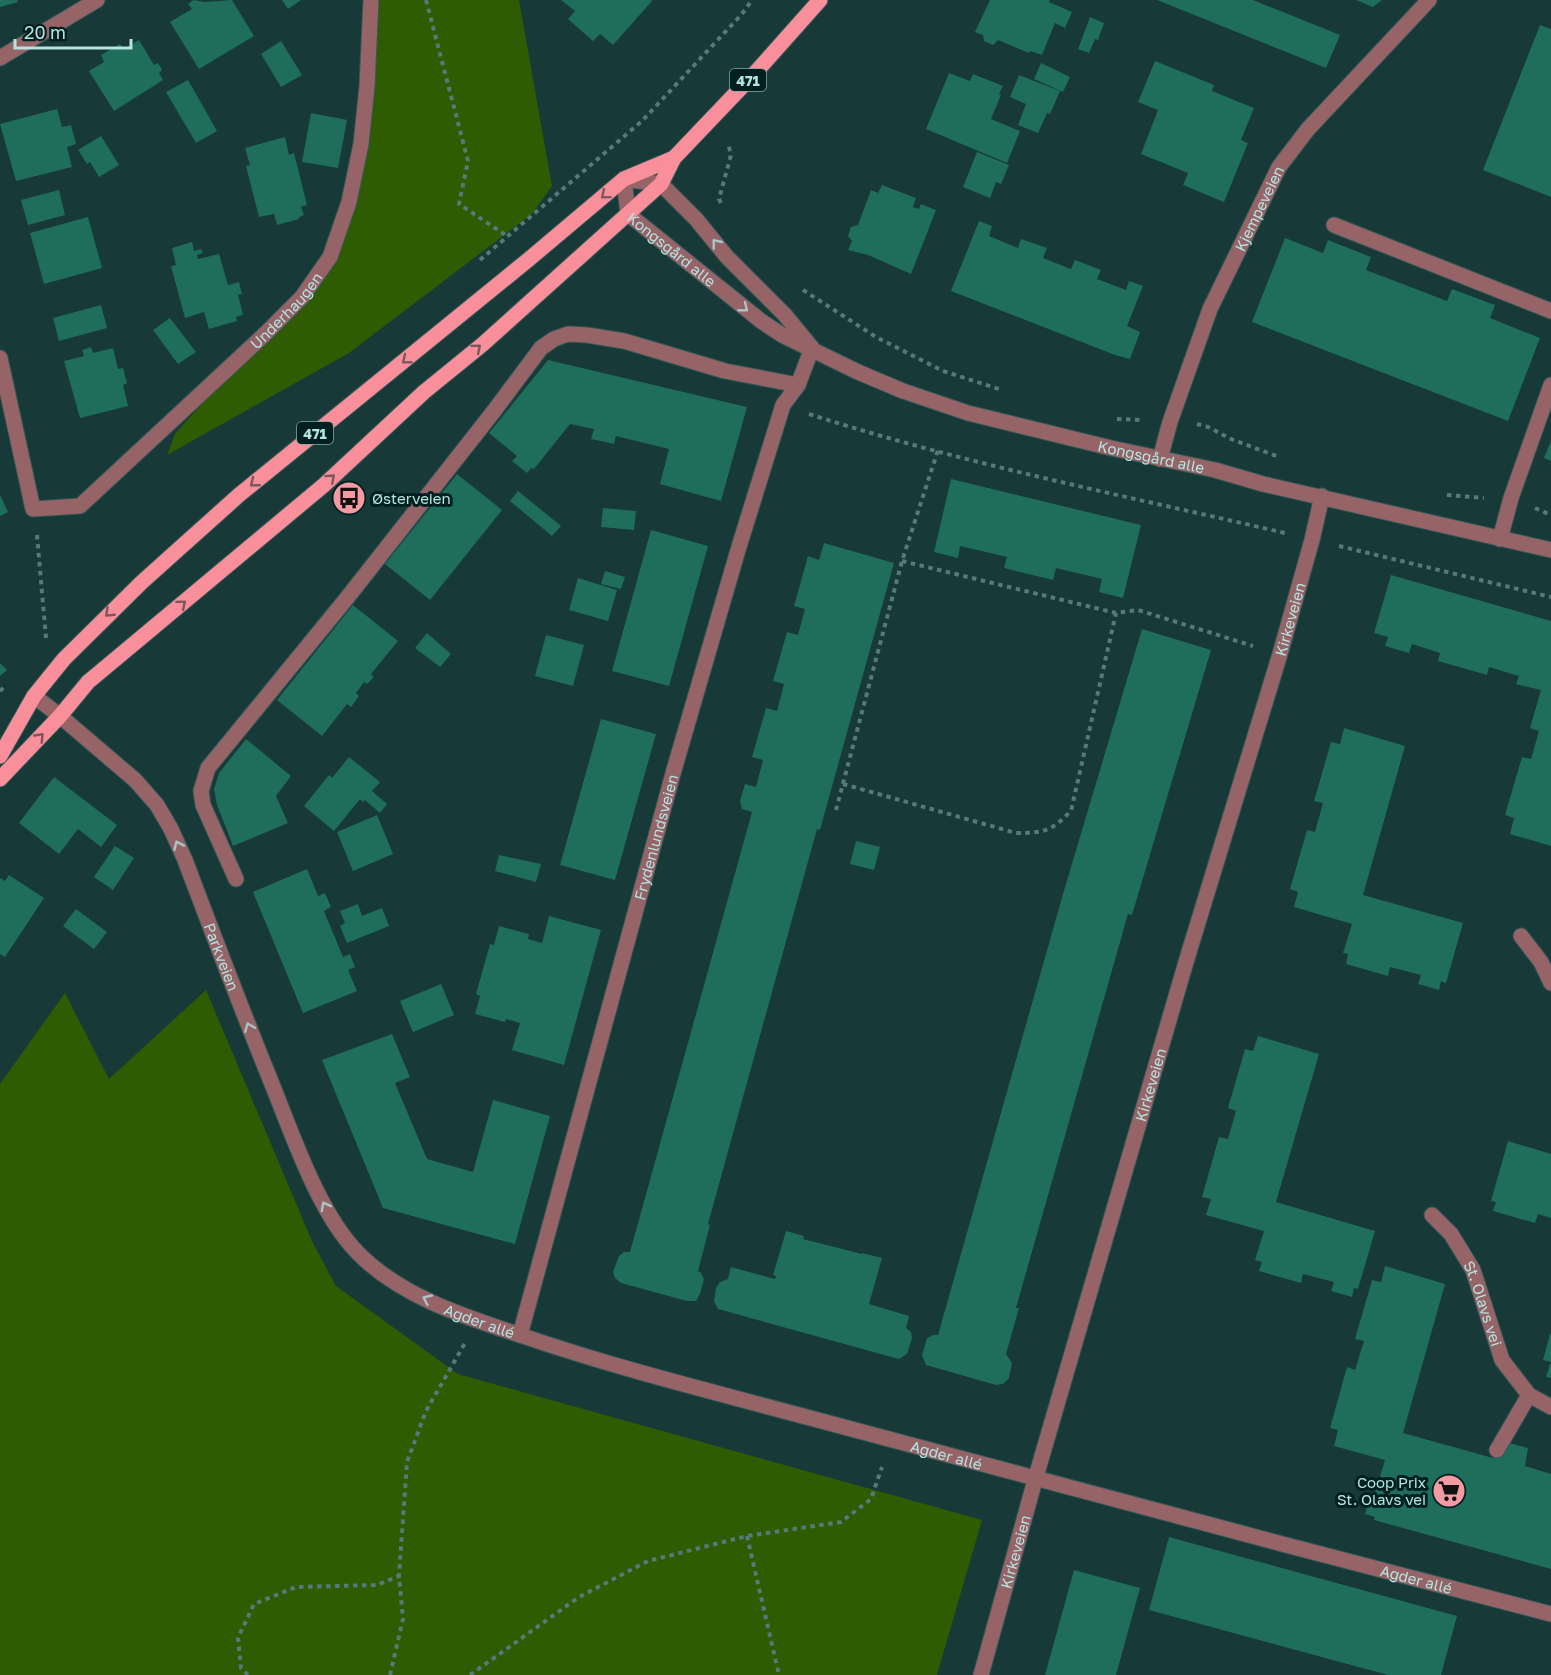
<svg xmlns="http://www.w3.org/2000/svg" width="1551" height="1675" viewBox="0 0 1551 1675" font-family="'Golos Text',sans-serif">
<rect width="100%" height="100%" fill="#173938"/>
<g fill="#2f5b02">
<polygon points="371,0 519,0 552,186 532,214 349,353 167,455 175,434 330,257 349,202"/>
<polygon points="206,990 312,1241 336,1286 458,1374 982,1520 937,1675 0,1675 0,1084 65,993 109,1079"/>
</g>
<g fill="#1f6d5b">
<polygon points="0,0 17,0 18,2 0,7"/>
<polygon points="194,0 204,2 232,0 254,36 199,69 170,22 192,9 188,4"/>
<polygon points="282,0 301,0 288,9"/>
<polygon points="561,0 651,0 652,1 613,45 600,34 593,41 568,19 575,11"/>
<polygon points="990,0 1050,0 1049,2 1072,12 1065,28 1055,23 1042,55 1030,51 1029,53 998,40 993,45 984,41 983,35 975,32"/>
<polygon points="1157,0 1253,0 1340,35 1326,68"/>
<polygon points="1356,0 1382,0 1373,7"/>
<polygon points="1090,17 1104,23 1098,40 1095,39 1089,53 1078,49"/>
<polygon points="1540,25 1551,29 1551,197 1483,170"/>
<polygon points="139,40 154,65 158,63 162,70 159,73 163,80 114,111 89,71 104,62 101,55 120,44 124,49"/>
<polygon points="281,41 302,75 281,87 261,54"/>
<polygon points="1155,61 1214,85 1212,91 1254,108 1241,140 1248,143 1224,202 1183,185 1188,173 1141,154 1158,110 1138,102"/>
<polygon points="1041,63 1070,77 1063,92 1034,79"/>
<polygon points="949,73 970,81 973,74 1003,86 999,94 1001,95 991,119 1020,131 1007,163 926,129"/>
<polygon points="1019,75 1060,91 1050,114 1047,113 1038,133 1018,125 1026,104 1010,97"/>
<polygon points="188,80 217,131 196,143 166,92"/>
<polygon points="57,109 62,127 71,125 76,144 67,147 72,167 16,181 0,124"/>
<polygon points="311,113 347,120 338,168 302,162"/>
<polygon points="101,136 119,165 99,177 90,162 87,164 78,150"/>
<polygon points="285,137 289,155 294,153 307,205 301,207 304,215 299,217 299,219 277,225 274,214 259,217 246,166 250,165 245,148"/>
<polygon points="977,152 1009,165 1001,184 996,182 990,198 963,187"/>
<polygon points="882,185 916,198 913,207 919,209 921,204 936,210 911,274 868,255 848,250 852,241 848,236 851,227 858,225 871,190 878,193"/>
<polygon points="59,190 65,215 28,225 21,200"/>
<polygon points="88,217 102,268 44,284 30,233"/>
<polygon points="979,221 992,226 989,236 1018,248 1021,239 1047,248 1043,258 1071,269 1075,260 1101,270 1097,279 1126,290 1129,281 1143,286 1127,326 1140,332 1130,359 1115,355 951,291"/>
<polygon points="1285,238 1323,253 1328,240 1371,257 1366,270 1447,301 1452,289 1495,305 1490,318 1540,338 1508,421 1252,322"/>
<polygon points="192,242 194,251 201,249 203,253 197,255 198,259 219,254 228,285 239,282 242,294 238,295 243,315 236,317 237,321 209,329 204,312 185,318 171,266 176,265 172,248"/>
<polygon points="101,305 107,328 59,341 53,318"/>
<polygon points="170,318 196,352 178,364 153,330"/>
<polygon points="91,347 93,353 113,348 118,369 123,368 127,383 123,385 128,406 80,418 64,361 84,356 82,350"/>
<polygon points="548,360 747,407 721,501 660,484 669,449 616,436 614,444 591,439 594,429 570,424 534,469 531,468 527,473 512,461 517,456 489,433"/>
<polygon points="1551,441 1551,461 1544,458"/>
<polygon points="457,474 502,510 430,600 385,564"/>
<polygon points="951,479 1141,525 1123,598 1099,592 1102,579 1056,568 1053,580 1004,568 1007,557 960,546 958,558 934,552"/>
<polygon points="518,491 561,526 552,536 510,501"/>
<polygon points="0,495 8,512 0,516"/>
<polygon points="603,508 636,511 634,530 601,527"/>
<polygon points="651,530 708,546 669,686 612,671"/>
<polygon points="824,543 894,563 820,830 817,829 708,1224 710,1225 698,1271 701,1273 704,1279 700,1294 696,1301 687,1301 621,1283 615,1278 613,1272 619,1256 624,1252 630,1252 752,812 742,809 740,801 745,784 756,787 763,760 752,757 766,708 777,711 784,684 773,681 787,632 798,635 805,609 794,606 808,556 819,560"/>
<polygon points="605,571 625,577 621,589 601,584"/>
<polygon points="1391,575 1551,621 1551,846 1510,834 1514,818 1505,815 1522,757 1531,759 1539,731 1530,728 1541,690 1516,684 1519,676 1489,667 1487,675 1438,661 1440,653 1412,644 1409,653 1385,646 1388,637 1374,633"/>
<polygon points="578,578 617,590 608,621 569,610"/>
<polygon points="353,605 398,641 371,674 374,677 367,684 364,682 356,693 359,696 351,707 347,704 322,736 277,700"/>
<polygon points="1142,629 1211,650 1132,915 1128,914 1016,1308 1019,1308 1006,1354 1012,1363 1009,1378 1003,1384 996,1385 926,1365 922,1355 927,1338 933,1335 938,1335 1063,894"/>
<polygon points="427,633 451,654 440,667 415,648"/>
<polygon points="546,635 584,645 573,686 535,676"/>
<polygon points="0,663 7,670 0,676"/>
<polygon points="601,719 656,734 615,880 560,865"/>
<polygon points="1344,728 1405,746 1363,895 1463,923 1446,983 1441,981 1439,990 1418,984 1421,975 1390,967 1388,976 1346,964 1348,954 1343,953 1352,924 1294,907 1298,892 1290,889 1307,830 1315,832 1323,803 1314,801 1331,742 1340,744"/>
<polygon points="246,739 291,776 276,796 288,823 233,846 217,805 214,789 219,773"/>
<polygon points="349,757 380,782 372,791 387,804 380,813 365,800 363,802 360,799 334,831 304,806 329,775 332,778"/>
<polygon points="54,777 117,825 101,847 78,829 59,854 19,823"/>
<polygon points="377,815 393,854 353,871 337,832"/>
<polygon points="856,841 880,847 874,870 850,864"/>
<polygon points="115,846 134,858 113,890 94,877"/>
<polygon points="499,855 541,864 536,882 495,871"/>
<polygon points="307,869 318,896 325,893 331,907 324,911 343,957 350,954 355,967 348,970 357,991 303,1013 253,892"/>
<polygon points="9,875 44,898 5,957 0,954 0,878 5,881"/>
<polygon points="358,904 362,916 382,908 389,926 347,943 340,926 345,923 340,911"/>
<polygon points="76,909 107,932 94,949 63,926"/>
<polygon points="549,916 601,930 564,1065 512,1050 520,1023 506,1019 505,1022 475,1014 480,996 476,994 490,944 494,945 499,926 529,934 528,939 542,943"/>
<polygon points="441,984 454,1015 413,1032 400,1001"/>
<polygon points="392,1034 410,1077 395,1083 427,1159 473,1172 493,1100 550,1116 515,1244 383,1208 322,1060"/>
<polygon points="1258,1036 1319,1054 1276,1202 1375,1231 1358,1289 1354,1288 1352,1297 1331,1291 1334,1282 1303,1274 1301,1283 1259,1271 1262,1262 1255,1260 1264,1231 1206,1215 1211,1199 1202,1197 1219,1137 1228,1139 1236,1111 1228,1108 1245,1049 1253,1051"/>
<polygon points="1508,1141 1551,1154 1551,1218 1538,1214 1535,1223 1493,1211 1496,1202 1491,1201"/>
<polygon points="786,1231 804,1236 803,1239 862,1254 862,1253 882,1258 869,1304 909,1316 906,1328 911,1332 912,1338 907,1354 899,1359 895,1358 718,1309 714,1301 716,1288 720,1282 728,1279 731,1267 775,1279 776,1276 773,1275"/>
<polygon points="1385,1266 1445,1284 1403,1433 1493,1458 1495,1450 1506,1442 1528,1448 1525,1466 1551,1474 1551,1569 1374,1520 1375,1517 1365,1514 1371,1492 1375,1493 1385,1460 1334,1446 1338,1430 1330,1428 1347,1367 1355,1370 1364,1341 1355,1339 1372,1280 1381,1282"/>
<polygon points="1550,1334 1551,1334 1551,1362 1543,1360"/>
<polygon points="1550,1364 1551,1364 1551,1378 1546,1377"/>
<polygon points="1169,1537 1457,1616 1441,1675 1388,1675 1149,1610"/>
<polygon points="1074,1570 1140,1588 1116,1675 1045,1675"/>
</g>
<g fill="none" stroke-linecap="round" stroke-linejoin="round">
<g stroke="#335857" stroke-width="17">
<g id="minor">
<polyline points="0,58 97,0"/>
<polyline points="1334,225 1551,311"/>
<path id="s1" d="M812,348l-27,-33 -58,-58 -31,-38 -35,-35 -37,-5 4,35 133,107 21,14 76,37 45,19 65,22 143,35 104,22 48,14 288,66"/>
<path id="s2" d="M0,358l33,151 47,-3 184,-171 38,-38 28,-40 19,-55 12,-58 6,-57 4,-87"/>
<path id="s3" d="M1160,459l10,-37 40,-113 69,-142 29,-38 121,-129"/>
<polyline points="1500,539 1511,498 1551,385"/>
<path id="s4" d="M34,696l26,20 75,64 22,25 14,24 14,31c29,77 58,153 89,229 20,50 46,126 84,164 43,44 108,64 165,83 90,31 183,54 276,79 250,68 501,134 752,199"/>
<polyline points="236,879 203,805 201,791 208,768 347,598 494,411 541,348 554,339 568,334 587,335 624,341 725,371 798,385"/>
<polyline points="1521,936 1541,962 1551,983"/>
<path id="s5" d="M1432,1215l19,19 22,36 29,90 27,35 22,12"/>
<path id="s6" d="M520,1335l154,-565 64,-220 45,-145 15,-20 14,-37"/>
<polyline points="1497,1450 1529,1395"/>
<path id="s7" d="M981,1675l54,-195 151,-518 94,-308 32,-114 10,-44"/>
</g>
</g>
<g stroke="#335857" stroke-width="17">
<g id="major">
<polyline points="0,756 34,696 64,659 142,582 239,495 528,260 624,179 674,158"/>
<polyline points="0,779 60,716 88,682 324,485 424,392 483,344 661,184 674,158 756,72 820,0"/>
</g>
</g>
<g stroke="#537b7a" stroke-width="4" stroke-dasharray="4.5 4.5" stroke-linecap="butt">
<polyline points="426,0 468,161 459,204 507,236"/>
<polyline points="721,203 719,199 731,155 728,143"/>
<polyline points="480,260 642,121 742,14 752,0"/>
<polyline points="803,290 876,337 943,371 1002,390"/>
<path d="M809,414c155,50 317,82 476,119"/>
<polyline points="1117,419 1142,420"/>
<polyline points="1197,424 1208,427 1231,439 1279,457"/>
<polyline points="1447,495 1484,498"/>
<polyline points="1535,508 1551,515"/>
<polyline points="37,535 46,638"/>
<polyline points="1339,546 1551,597"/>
<polyline points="902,561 1116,613 1138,610 1253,646"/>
<polyline points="0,691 6,685"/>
<path d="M843,784l173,49c29,0 35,-2 55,-22l45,-198"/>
<polyline points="836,810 902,561 938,450"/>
<polyline points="747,1536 779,1675"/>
<polyline points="248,1675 241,1668 238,1638 254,1604 296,1587 377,1585 399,1576"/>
<polyline points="390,1675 403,1619 399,1576 407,1462 426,1411 465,1343"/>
<polyline points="470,1675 579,1597 648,1561 747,1536 841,1522 871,1499 882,1467"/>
</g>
<use href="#minor" stroke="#966367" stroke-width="15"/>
<use href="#major" stroke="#f98f9a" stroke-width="15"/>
</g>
<defs><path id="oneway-chevron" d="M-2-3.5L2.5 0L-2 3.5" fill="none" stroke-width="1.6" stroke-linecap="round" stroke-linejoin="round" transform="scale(1.5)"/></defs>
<g stroke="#7c585d">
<use href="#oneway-chevron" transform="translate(605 195) rotate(140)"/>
<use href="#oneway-chevron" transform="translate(477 348) rotate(-40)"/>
<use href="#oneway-chevron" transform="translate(406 360) rotate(141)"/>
<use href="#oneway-chevron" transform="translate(331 478) rotate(-42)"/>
<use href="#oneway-chevron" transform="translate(254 483) rotate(141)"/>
<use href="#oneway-chevron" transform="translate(182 604) rotate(-40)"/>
<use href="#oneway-chevron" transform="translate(109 613) rotate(136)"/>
<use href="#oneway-chevron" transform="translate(40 737) rotate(-46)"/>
</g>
<g stroke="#acc4c3">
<use href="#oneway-chevron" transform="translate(716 243) rotate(-129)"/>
<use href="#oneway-chevron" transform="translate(744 308) rotate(39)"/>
<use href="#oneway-chevron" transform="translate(178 845) rotate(-114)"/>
<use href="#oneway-chevron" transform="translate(249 1027) rotate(-112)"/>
<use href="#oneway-chevron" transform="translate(325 1206) rotate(-118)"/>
<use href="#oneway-chevron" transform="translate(427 1299) rotate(-155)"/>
</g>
<defs>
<g id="bus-disc" transform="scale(1.725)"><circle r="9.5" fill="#f49aa2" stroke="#002020"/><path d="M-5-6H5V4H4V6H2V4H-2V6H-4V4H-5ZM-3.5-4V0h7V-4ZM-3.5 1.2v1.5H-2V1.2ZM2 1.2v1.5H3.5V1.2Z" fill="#111"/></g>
<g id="supermarket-disc" transform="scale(1.725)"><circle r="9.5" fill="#f49aa2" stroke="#002020"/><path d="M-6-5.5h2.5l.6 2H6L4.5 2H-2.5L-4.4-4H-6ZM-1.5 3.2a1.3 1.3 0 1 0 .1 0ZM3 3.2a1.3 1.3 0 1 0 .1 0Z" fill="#111"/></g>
</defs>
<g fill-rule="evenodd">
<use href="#bus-disc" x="349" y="498"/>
<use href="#supermarket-disc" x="1449" y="1491"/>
</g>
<g text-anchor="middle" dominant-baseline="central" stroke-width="6" stroke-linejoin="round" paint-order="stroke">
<g fill="#002020" stroke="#7da9a8" stroke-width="1.5">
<rect x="730" y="69" width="36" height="22" rx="4.5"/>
<rect x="297" y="422" width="36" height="22" rx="4.5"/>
</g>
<g font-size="14" font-weight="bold" fill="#b3e4e2">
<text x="748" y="80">471</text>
<text x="315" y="433">471</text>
</g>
<g font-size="15" fill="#b3e4e2" stroke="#002020">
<text stroke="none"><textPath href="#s3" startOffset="270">Kjempeveien</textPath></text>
<text stroke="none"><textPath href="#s1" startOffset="352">Kongsgård alle</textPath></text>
<text stroke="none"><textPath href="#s2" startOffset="486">Underhaugen</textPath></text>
<text stroke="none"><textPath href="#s1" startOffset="882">Kongsgård alle</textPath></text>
<text stroke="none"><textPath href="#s7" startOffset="1100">Kirkeveien</textPath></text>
<text stroke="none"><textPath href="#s6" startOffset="516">Frydenlundsveien</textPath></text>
<text stroke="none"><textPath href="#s4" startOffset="330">Parkveien</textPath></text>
<text stroke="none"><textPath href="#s7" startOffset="614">Kirkeveien</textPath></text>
<text stroke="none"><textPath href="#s5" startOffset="104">St. Olavs vei</textPath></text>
<text stroke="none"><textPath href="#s4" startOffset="798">Agder allé</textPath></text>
<text stroke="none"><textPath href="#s4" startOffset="1284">Agder allé</textPath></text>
<text stroke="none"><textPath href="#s7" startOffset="128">Kirkeveien</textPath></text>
<text stroke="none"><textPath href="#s4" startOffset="1770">Agder allé</textPath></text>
</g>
<g font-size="15" fill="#b3e4e2" stroke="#002020" text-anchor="start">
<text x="372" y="498">Østerveien</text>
<text x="1426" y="1482" text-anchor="end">Coop Prix<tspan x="1426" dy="17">St. Olavs vei</tspan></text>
</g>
</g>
<path d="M15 39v9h116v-9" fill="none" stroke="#b3e4e2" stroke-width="3"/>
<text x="24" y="39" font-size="18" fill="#b3e4e2" stroke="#002020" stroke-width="4.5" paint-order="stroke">20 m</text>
</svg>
